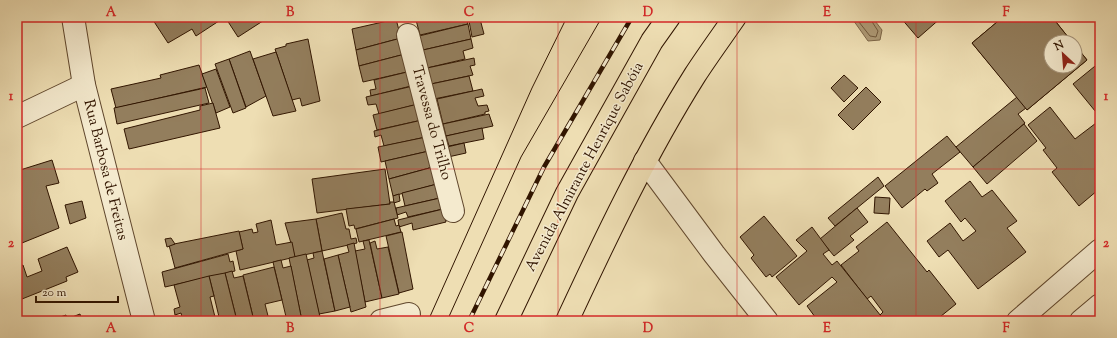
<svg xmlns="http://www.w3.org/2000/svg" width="1117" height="338" viewBox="0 0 1117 338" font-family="'Sorts Mill Goudy',serif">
<rect width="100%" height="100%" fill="#eedeb3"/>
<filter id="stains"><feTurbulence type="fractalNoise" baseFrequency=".005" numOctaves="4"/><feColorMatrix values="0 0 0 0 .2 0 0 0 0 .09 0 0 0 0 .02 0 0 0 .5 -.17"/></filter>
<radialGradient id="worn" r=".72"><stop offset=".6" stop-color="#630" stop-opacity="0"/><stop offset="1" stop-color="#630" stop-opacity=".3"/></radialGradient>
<polygon fill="#ae9a76" stroke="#7c6547" points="851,17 872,17 882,30 880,40 868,41"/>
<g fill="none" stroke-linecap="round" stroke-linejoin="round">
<polyline stroke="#70583b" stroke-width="1" points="855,17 870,36 876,37 878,31 869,17"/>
</g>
<g fill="#937e5d" stroke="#311500" fill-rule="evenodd">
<polygon points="151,17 269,17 238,37 225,17 196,36 192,29 168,43"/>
<polygon points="427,17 466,17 468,24 420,35 416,20"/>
<polygon points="900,17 942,17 918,38"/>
<path d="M1003,17h49l20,25h-21v24h24v-21l12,15 -60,50 -1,-2 -8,6 7,9 -52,44 -17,-20 61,-50 -45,-54zM1023,47l17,19 -9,8 -17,-19z"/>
<polygon points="1003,17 1052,17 1072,42 1051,42 1051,66 1075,66 1075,45 1087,60 1027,110 972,43"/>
<polygon points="396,19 401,38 356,50 352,29"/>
<polygon points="480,19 484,34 472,37 469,21"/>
<polygon points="468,24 471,39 423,50 419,36"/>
<polygon points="401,38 405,54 359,66 356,50"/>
<polygon points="308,39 320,101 302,106 300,98 292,100 275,49 286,46 286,44"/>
<polygon points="471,39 473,48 463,51 465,59 427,68 423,50"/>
<polygon points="250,51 266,96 246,107 229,59"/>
<polygon points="276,52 296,111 273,116 253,59"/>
<polygon points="405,54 407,72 363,82 359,66"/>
<polygon points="474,58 475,65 470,66 473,75 431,84 427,68"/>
<polygon points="229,59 246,108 233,113 215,64"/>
<polygon points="1100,62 1100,117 1073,84"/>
<polygon points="199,65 207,87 116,108 111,89 161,78 160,75"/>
<polygon points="216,69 230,107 216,113 202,74"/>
<polygon points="407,72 411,86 371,96 370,90 376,89 374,80"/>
<polygon points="844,75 858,88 844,102 831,88"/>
<polygon points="469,76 473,91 434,99 431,84"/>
<polygon points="413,86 418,104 379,114 376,104 368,105 366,97"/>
<polygon points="866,87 881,102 853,130 838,115"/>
<polygon points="205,88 209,103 117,124 114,108"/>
<polygon points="482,89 484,96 475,98 478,106 487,105 489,111 485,112 485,114 443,124 437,99"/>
<polygon points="213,103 220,128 129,149 124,129 200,110 200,106"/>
<polygon points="418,104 422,120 377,130 373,115"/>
<polygon points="1050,107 1075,139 1100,120 1100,192 1098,190 1079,206 1052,172 1057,168 1043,150 1046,148 1028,125"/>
<polygon points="489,114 493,126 446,136 443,124"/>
<polygon points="422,120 426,137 384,146 381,135 375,137 374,131"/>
<polygon points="1024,124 1037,141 987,184 973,167"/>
<polygon points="482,128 484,139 449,146 446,136"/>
<polygon points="947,136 960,152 932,174 938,183 927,191 925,189 902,208 885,186"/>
<polygon points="426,137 429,151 381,162 378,147"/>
<polygon points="464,143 466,153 448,157 447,147"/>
<polygon points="429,151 433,167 389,179 385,161"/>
<polygon points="52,160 59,183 46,186 59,228 17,245 17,171"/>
<polygon points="433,167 437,184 393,196 389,179"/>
<polygon points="385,169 390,204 317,213 312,179"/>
<polygon points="878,177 884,186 835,226 828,218"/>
<polygon points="970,181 982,197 992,190 1017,221 1007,228 1026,252 978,289 948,250 939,257 927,241 950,223 963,241 976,231 965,218 961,222 945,201"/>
<polygon points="437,184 440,198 405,206 402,193"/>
<polygon points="399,194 400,201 394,203 393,196"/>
<polygon points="875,197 890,198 889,214 874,213"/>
<polygon points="440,198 443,209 408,217 406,212 397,215 396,208"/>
<polygon points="82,201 86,218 70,224 65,205"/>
<polygon points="390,202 394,202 398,218 355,229 354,225 349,226 346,209 390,204"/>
<polygon points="857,208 868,222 850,236 854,240 834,256 820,239"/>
<polygon points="443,209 446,222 413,230 412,223 399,227 398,220"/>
<polygon points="342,213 346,229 349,229 351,239 356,238 357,243 322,251 316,219"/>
<polygon points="764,216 797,256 772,277 770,274 766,277 751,258 754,255 740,237"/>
<polygon points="316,219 322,251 295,257 285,223"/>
<polygon points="394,219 396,226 399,225 401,232 359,242 356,229"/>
<polygon points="271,220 276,245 292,242 295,257 240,270 236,251 243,249 239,232 252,229 253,233 258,232 256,224"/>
<polygon points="887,222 927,272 929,270 956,304 935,321 885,321 880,315 883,312 871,296 867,299 841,265 859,251 856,247"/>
<polygon points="812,227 829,250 823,254 832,265 837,261 885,321 818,321 807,306 837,282 832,277 799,305 776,277 807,251 796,240"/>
<polygon points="239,231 243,249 175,268 169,245"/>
<polygon points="402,232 413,289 399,293 386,236"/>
<polygon points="171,238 175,244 167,247 165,239"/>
<polygon points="369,240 382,298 365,302 355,251 365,249 363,241"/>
<polygon points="375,241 377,249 388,247 399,294 382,298 370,243"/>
<polygon points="354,243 366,307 351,312 338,255 349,252 347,245"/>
<polygon points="67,247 78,272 66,277 67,281 17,301 17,267 23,265 27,277 42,271 38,259"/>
<polygon points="322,251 335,311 319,314 307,260 314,258 313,253"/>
<polygon points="228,254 230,262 233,261 235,271 165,287 162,272"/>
<polygon points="306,254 320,317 302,321 289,258"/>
<polygon points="338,255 350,307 335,311 324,259"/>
<polygon points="281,260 283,268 291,266 302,321 287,321 273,262"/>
<polygon points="274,267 282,300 265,304 269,320 254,321 243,275"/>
<polygon points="232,271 234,278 243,276 254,321 237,321 225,273"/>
<polygon points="225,273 237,321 220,321 214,296 209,276"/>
<polygon points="209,276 214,296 210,297 216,321 183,321 181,313 175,315 174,309 180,307 174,285"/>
<polygon points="80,314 82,321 49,321 66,315 67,319"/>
</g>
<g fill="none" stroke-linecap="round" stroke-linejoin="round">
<g stroke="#60472d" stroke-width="24">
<g id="minor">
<polyline points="73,17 84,85 144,321"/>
<polyline points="408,35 453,211"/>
<polyline points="17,117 84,85"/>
<polyline points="645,161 714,254 767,321"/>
<polyline points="381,321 409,314"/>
<polyline points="1018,321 1100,250"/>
<polyline points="1081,321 1100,305"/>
</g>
</g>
<g stroke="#311500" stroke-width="24">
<g id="highway">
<polyline points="506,321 567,193 652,41 669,17"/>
<path d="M567,321c39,-84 79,-168 128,-246 13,-20 27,-39 40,-58"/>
</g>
</g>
<use href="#minor" stroke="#f4eace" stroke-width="22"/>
<use href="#highway" stroke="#eedeb3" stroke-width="22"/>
<g stroke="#311500" stroke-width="1">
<polyline points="428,321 532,88 567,17"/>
<polyline points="447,321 521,157 602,17"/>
</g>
<g stroke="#311500" stroke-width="4.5">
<polyline id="rail" points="469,321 544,167 632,17"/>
</g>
<use href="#rail" stroke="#f4eace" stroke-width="3" stroke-dasharray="9" stroke-linecap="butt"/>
</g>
<path fill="none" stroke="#d62828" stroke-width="1" stroke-opacity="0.55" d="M201,17v304M380,17v304M558,17v304M737,17v304M916,17v304M17,169h1083"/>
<g text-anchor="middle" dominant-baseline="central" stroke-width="3" stroke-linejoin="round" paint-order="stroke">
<g font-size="15" fill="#311500" stroke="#f4eace">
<text transform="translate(431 123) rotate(75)">Travessa do Trilho</text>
<text transform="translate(585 167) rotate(-62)">Avenida Almirante Henrique Sabóia</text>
<text transform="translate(105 170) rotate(76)">Rua Barbosa de Freitas</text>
</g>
</g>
<rect width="1117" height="338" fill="none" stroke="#eedeb3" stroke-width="44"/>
<g transform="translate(1063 54) rotate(334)"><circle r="19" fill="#f4eace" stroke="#a6957c"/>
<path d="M0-3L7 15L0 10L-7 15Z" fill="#8f2418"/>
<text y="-6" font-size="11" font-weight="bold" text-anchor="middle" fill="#311500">N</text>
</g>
<path d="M36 296v6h82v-6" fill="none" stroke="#311500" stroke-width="2"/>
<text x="42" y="296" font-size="12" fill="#311500" stroke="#f4eace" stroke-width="3" paint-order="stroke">20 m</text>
<rect x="22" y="22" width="1073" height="294" fill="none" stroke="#d62828" stroke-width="1.5"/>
<g font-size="13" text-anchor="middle" font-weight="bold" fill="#d62828">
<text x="111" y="16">A</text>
<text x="290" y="16">B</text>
<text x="469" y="16">C</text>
<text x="648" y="16">D</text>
<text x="827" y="16">E</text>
<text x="1006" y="16">F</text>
<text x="11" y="100">1</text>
<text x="1106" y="100">1</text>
<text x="11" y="247">2</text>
<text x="1106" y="247">2</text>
<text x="111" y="332">A</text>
<text x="290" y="332">B</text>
<text x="469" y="332">C</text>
<text x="648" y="332">D</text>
<text x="827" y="332">E</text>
<text x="1006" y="332">F</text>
</g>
<rect width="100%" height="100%" filter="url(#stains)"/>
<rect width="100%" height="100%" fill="url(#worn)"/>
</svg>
